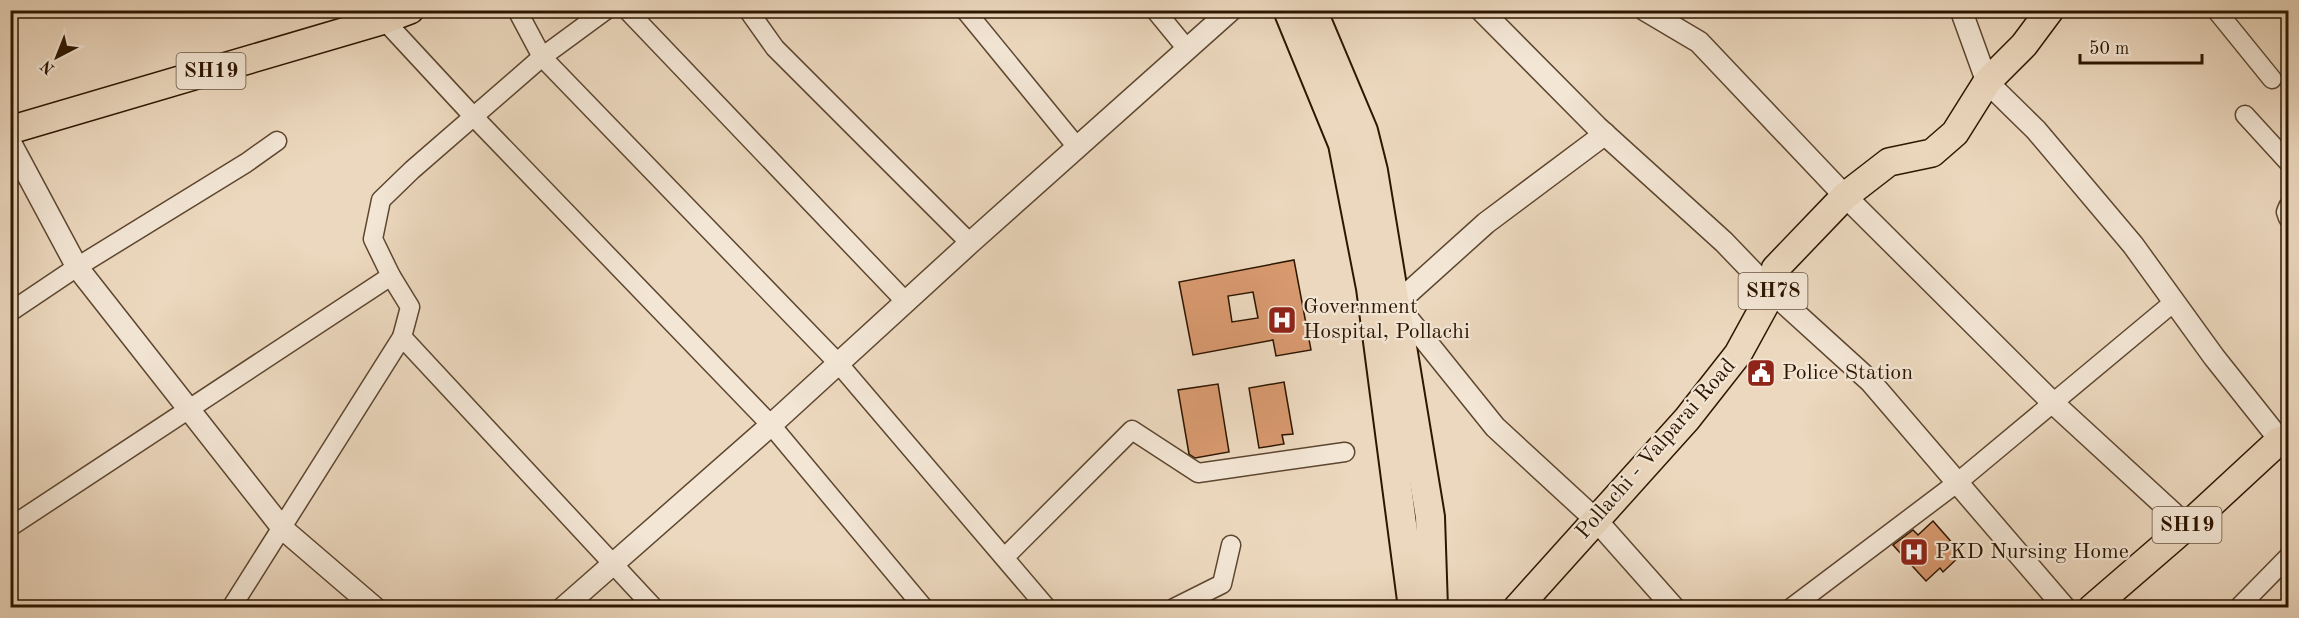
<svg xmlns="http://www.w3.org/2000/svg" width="2299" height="618" viewBox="0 0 2299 618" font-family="'Old Standard TT',serif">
<rect width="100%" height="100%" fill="#ecd8be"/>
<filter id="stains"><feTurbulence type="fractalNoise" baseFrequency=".00333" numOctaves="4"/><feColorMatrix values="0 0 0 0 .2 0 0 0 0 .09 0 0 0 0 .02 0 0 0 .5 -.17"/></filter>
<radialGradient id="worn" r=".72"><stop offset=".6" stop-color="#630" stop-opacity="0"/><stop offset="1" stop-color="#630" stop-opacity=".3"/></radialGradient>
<g fill="#d8996f" stroke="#2d1600" stroke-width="1.5" fill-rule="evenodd">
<path d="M1294,260l17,90 -35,6 -3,-16 -80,15 -14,-73zM1253,292l5,26 -26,4 -4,-26z"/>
<polygon points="1284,382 1293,434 1282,435 1284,444 1259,448 1249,388"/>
<polygon points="1218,384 1229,452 1195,458 1189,454 1178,390"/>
<polygon points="1933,521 1962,554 1943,572 1940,568 1926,581 1893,545 1913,530 1918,535"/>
</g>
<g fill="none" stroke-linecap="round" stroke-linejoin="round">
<g stroke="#5d4630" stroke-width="21">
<g id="minor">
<polyline points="517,10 542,57 838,363 1047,608"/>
<polyline points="627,10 905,301"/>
<polyline points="748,10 775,48 970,243"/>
<polyline points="965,10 1077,147"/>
<polyline points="1155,10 1187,49"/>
<polyline points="2216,10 2272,79"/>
<polyline points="384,20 473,116 771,425 924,608"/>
<polyline points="2245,115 2288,162"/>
<polyline points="2288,207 2286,212 2288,218"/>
<polyline points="10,312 77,267 246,163 277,141"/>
<polyline points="402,337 654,608"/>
<polyline points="10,527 391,276"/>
<polyline points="1005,557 1132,430 1198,473 1345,452"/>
<polyline points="231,608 402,337 410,307 391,276 373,239 381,200 412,170 542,57 606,10"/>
<polyline points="1174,608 1222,584 1231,545"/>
<polyline points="1791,608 1958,482 2174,302"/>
<polyline points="2238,608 2288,557"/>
</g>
</g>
<g stroke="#5d4630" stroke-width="24">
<g id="tertiary">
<polyline points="1481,10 1597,127 1724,242 1772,292 1870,381 2065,608"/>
<polyline points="1645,10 1699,42 1845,196 2052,402 2187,526"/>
<polyline points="1961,10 1987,82 2036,130 2133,245 2214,357 2280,440"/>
<polyline points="1605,134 1486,223 1396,304 1495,427 1596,520 1674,608"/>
<polyline points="10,142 77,267 283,529 375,608"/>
<polyline points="563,608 771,425 970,243 1231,10"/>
</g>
</g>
<g stroke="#2d1600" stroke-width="30">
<g id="primary">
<polyline points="10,130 384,20 410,10"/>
<polyline points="1517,608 1687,419 1738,354 1772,292 1775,269 1845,196 1889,162 1932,153 1955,133 1987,82 2024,45 2050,10"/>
<polyline points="2092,608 2187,526 2280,440 2288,444"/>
</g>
</g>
<g stroke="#2d1600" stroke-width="32">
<g id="trunk">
<polyline points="1288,10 1343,144 1371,288 1413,608"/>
<polyline points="1312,10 1363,131 1373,171 1430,517 1433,608"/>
</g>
</g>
<use href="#minor" stroke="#f3e6d5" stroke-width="18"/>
<use href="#tertiary" stroke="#f3e6d5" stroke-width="21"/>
<use href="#primary" stroke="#ecd8be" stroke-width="27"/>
<use href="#trunk" stroke="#ecd8be" stroke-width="28"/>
</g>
<defs>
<g id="hospital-square" transform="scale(1.5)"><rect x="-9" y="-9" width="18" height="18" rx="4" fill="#8f2418" stroke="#f3e6d5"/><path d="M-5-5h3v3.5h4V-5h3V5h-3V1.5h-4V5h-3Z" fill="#fff"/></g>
<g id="civic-square" transform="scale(1.5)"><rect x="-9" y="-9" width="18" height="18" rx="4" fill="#8f2418" stroke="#f3e6d5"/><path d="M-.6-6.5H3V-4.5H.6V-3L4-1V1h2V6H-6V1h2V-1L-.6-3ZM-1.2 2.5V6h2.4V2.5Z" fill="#fff"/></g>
</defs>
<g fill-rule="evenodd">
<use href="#hospital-square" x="1282" y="320"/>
<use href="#civic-square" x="1761" y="373"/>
<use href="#hospital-square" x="1914" y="552"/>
</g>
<g text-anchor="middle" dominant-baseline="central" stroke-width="4.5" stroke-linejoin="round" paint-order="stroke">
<g fill="#f3e6d5" stroke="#685440" stroke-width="1.5">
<rect x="176.5" y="53" width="69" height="36" rx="4.5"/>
<rect x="1738.5" y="273" width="69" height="36" rx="4.5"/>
<rect x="2152.5" y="507" width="69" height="36" rx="4.5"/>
</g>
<g font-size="21" font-weight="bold" fill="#2d1600">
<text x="211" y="71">SH19</text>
<text x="1773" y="291">SH78</text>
<text x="2187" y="525">SH19</text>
</g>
<g font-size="22" fill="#2d1600" stroke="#f3e6d5" text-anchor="start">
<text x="1303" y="307">Government<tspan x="1303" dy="25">Hospital, Pollachi</tspan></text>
<text x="1782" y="373">Police Station</text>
<text x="1935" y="552">PKD Nursing Home</text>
</g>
<g font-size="22" fill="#2d1600" stroke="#f3e6d5">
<text transform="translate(1656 449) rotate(-49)">Pollachi - Valparai Road</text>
</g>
</g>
<rect width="2299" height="618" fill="none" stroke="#ecd8be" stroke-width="36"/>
<rect x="12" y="12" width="2275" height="594" fill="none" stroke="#2d1600" stroke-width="3"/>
<rect x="18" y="18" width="2263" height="582" fill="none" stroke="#2d1600" stroke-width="1.5"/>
<g transform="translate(57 57) rotate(222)" stroke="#f3e6d5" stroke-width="4.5" paint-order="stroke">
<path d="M0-4.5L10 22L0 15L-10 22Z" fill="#2d1600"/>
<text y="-9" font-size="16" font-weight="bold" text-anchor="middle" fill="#2d1600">N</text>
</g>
<path d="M2080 54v9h122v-9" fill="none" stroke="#2d1600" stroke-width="3"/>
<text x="2089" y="54" font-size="18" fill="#2d1600" stroke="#f3e6d5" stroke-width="4.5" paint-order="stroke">50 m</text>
<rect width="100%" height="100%" filter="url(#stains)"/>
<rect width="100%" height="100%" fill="url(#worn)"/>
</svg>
